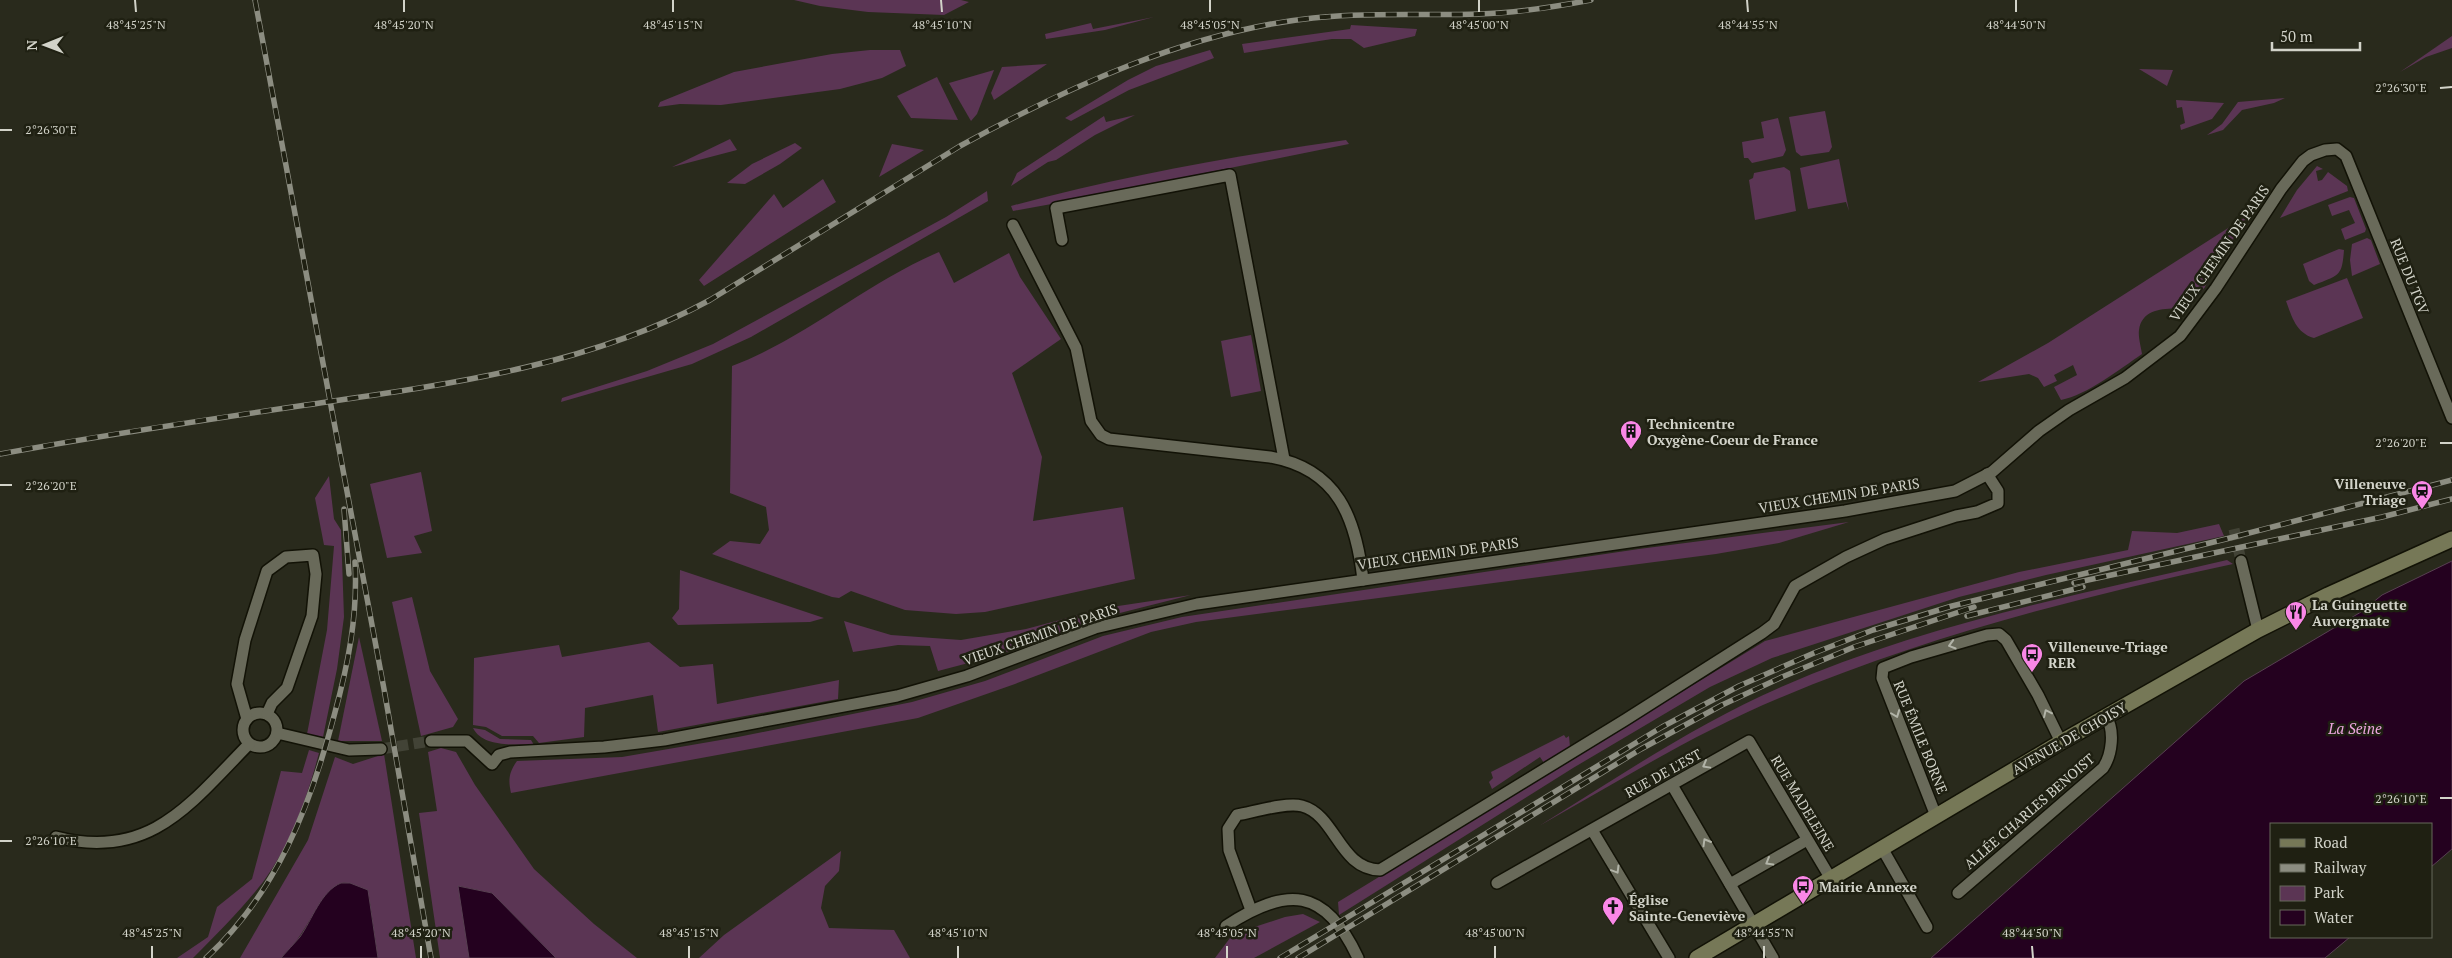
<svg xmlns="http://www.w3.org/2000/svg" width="2452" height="958" viewBox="0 0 2452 958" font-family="'PT Serif',serif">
<rect width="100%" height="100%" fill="#292a1c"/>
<g fill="#5b3554">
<polygon points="794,0 961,0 969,2 944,15 868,12 820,6"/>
<polygon points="1154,17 1105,30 1046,39 1045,34 1091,23 1093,29"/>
<polygon points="1351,25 1417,29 1415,36 1364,48 1351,39 1332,39 1244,53 1242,44 1350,29"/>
<polygon points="2452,36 2452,48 2426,57 2400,72"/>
<polygon points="870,50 900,50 906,66 882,78 840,89 721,105 680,104 658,107 660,102 734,72 832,54"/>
<polygon points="1210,50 1214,58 1129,90 1071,121 1065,118 1128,80 1156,66"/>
<polygon points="1047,64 994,100 991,93 1002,67"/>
<polygon points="2139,69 2173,70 2167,86"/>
<polygon points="994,70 977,114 971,121 949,83"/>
<polygon points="937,77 958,120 911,118 897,96"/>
<polygon points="2285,98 2274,103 2242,110 2223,130 2207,135 2222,124 2238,102"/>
<polygon points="2176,100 2224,103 2212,119 2181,130 2180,125 2185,123 2182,107 2177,108"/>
<polygon points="1825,111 1832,147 1829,152 1801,156 1796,152 1789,117"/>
<polygon points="1135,115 1095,135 1056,160 1048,162 1011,186 1017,173 1104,116 1106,122"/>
<polygon points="1778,118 1786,150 1783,156 1752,163 1748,158 1744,158 1742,142 1764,138 1761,122"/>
<polygon points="730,139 737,150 672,167"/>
<path d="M1346,140l3,4 -292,59 -44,8 -2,-5c109,-30 223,-50 335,-66z"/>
<polygon points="795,143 802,148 780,164 745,184 727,183 752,164"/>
<polygon points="892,144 924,150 879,177"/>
<polygon points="1839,159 1849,211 1846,202 1808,209 1800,168"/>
<polygon points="2317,166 2323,169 2316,171 2318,181 2322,180 2328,172 2347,186 2348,191 2280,218 2297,190"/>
<polygon points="1784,167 1790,171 1796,211 1755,220 1749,180 1753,178 1754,173"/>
<polygon points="823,179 836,202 704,286 699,280 774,194 783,208"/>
<polygon points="987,191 988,201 751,337 692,364 561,402 562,398 647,371 713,344 946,217"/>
<polygon points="2350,197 2354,198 2366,229 2365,232 2345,240 2341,229 2355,223 2349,210 2332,216 2328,205"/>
<path d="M2247,216l-42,71 -17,22c-17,-1 -46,-3 -49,21 -1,7 2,17 3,24 -22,15 -55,41 -81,46l-7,-13 23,-12 -4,-10 -19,10 3,6 -13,6 -6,-9 -9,-4 -51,8 70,-39z"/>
<polygon points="2367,238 2371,240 2380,264 2352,276 2350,260 2352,244"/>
<path d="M2339,249l5,1c-2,27 -5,25 -30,35l-5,-4 -6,-17z"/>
<path d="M939,252l15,31 55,-30 11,24 41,62 -49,34 30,84 -9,64 90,-14 12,72 -150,33 -29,2 -51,-4 -54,-19 -12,7 -7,-1 -120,-43 18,-13 30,3 9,-14 -3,-23 -36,-14 2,-127c74,-28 134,-83 207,-114z"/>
<path d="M2347,278l16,40 -49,20c-18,-5 -22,-21 -28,-37z"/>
<polygon points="1251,335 1261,391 1231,397 1221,341"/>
<polygon points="421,472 432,531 414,536 422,553 387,558 370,484"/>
<polygon points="329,476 334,519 341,530 344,617 337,669 323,737 307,734 327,630 334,546 324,545 315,498"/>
<path d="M1849,522l-70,21 -63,11 -520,68 -45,10 -136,52 -97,34 -407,75c-3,-13 -2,-21 6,-32l105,-4 116,-20 174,-35 73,-21 118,-45 79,-19 457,-68z"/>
<polygon points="2219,524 2224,536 2046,575 1959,597 1772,658 1710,687 1573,768 1339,915 1338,902 1765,641 2019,572 2128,550 2132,531 2177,533"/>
<path d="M2227,560l6,4c-153,33 -306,72 -451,133 -85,35 -163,84 -243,129 79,-49 157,-102 242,-139 142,-62 295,-92 446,-127z"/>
<polygon points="680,570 824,618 810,622 678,625 672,618 679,609"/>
<polygon points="1191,595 1116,614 995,656 938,671 930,646 898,645 853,652 844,621 891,635 961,640 1026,629 1105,608"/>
<polygon points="412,597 430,671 458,719 453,727 421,736 392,602"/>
<polygon points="359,637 382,741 338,741"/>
<polygon points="649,642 680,667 713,664 717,704 839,680 838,699 658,732 653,695 585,708 584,737 539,743 533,736 502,736 486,727 473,725 474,658 559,645 562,657"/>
<path d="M473,728l12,2 15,9 31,1 3,5c-18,-1 -51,3 -61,-17z"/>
<polygon points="1564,735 1566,738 1569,736 1570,747 1544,763 1540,757 1492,789 1489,782 1493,778 1491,772"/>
<polygon points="441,748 456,752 475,785 534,869 594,924 637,958 556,958 492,893 459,886 469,958 440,958 419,813 437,811 428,752"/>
<path d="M309,750l10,3c-12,45 -28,91 -56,129 -21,27 -46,52 -70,76h-16l31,-21 9,-30 35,-28 29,-108 21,2z"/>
<path d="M384,754l32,204h-38l-9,-62c-8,-6 -17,-15 -27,-13 -14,2 -34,42 -43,54 -5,8 -12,14 -18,21h-41l68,-118 27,-83 18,7z"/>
<polygon points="841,851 839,871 825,886 821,908 829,928 894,930 910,958 699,958 724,935"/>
<polygon points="1303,914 1320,922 1254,958 1215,958 1233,934 1285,917"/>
</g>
<g fill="#24011f" stroke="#584052">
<polygon points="2452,561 2452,849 2431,867 2431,824 2271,824 2271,937 2350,937 2325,958 1931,958 2244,681 2361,612 2382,595"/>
<path d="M341,883h9l18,7 10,68h-97c6,-7 13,-14 19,-21 12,-17 21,-46 41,-54z"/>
<polygon points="458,886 492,893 556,958 469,958"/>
</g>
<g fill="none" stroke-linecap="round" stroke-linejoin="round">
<g stroke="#424336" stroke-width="11" stroke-dasharray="11 5.5" stroke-linecap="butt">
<polyline points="2234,529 2241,561"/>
<polyline points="381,749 431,741"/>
</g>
<g stroke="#121206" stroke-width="14">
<g id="street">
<path d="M1013,225l63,123 15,73 10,14 8,4 161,18c68,12 86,61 93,123"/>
<polyline points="1062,240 1056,208 1230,175 1284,459"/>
<polyline points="2241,561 2258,630"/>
<circle cx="260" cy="730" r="17"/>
<polyline points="247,719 237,684 245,640 267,571 286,557 313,555 316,574 312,616 287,688 272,703 267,714"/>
<polyline points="277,733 349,750 381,749"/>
<polyline points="431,741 467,741 492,764 499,755 510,752 604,747 664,740 897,696 967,676 1095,628 1197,604 1845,511 1955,491 1992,472 2039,431 2069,410 2125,378 2180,336 2216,288 2281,189 2303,161 2311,155 2325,150 2337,149 2346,156 2452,418"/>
<polyline points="1672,785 1773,958"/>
<polyline points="1936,816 1882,678 1883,668 1911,657 1987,635 1999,634 2006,640 2038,695 2061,742"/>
<polyline points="1592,830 1669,958"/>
<path d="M56,837c94,24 134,-33 193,-93"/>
<polyline points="1882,848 1927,927"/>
<polyline points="1497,883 1749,741 1831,879"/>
<polyline points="1730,884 1807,840"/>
<path d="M1958,893l145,-125c9,-13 12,-38 3,-51"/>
<path d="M1251,910l-22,-60 -1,-21 9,-14c17,-3 49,-13 65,-9 34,9 37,63 78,64l245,-150 137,-87 12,-9 21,-38 51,-29 39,-18 71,-23 21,-4 21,-9v-12l-11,-17"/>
<path d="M1226,926c61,-40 99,-39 132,32"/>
</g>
</g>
<g stroke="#121206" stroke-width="18">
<polyline id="secondary" points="1697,958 2061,742 2258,630 2328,595 2452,539"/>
</g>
<use href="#street" stroke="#696a5a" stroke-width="11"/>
<use href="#secondary" stroke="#767857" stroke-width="15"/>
<g stroke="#8c8d81" stroke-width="5.5">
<g id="rail">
<polyline points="255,0 384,689 431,958"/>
<path d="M0,454c102,-19 204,-34 306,-49 137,-20 281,-38 404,-105l250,-154c108,-59 230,-115 353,-128 55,-6 111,-2 166,-4 38,-1 75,-7 112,-14"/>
<polyline points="344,509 349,574"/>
<polyline points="2074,583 2382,517 2452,499"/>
<polyline points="1967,616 2083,587"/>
<path d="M206,958c71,-66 104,-151 128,-242 14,-51 24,-100 21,-154"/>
<polyline points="1280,958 1662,727 1739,686 1814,653 1873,630 1952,606 2226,539 2452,480"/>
<polyline points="1298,958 1641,749 1722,705 1782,677 1854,647 1974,607"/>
</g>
</g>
<use href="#rail" stroke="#1f2012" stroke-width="4" stroke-dasharray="11" stroke-linecap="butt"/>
</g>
<defs><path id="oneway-chevron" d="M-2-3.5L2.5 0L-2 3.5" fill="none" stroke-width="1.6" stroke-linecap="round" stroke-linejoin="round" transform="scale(1.25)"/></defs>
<g stroke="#b2b4a8">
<use href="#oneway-chevron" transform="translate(1952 645) rotate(164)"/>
<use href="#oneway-chevron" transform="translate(2047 713) rotate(-115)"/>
<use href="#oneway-chevron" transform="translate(1896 714) rotate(69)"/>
<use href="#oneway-chevron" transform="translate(1706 765) rotate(151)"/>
<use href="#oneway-chevron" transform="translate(1706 842) rotate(-120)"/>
<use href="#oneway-chevron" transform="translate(1769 862) rotate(150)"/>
<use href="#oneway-chevron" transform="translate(1616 870) rotate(59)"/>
</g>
<path fill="none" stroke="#d2d3c9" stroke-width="2" d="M135,0l1,12M404,0v12M673,0v12M941,0l1,12M1210,0v12M1479,0v12M1747,0l1,12M2016,0v12M2440,88l12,-1M0,130h12M2440,443h12M0,485h12M2440,798h12M0,841h12M152,946v12M421,946v12M689,946v12M958,946v12M1227,946v12M1495,946v12M1764,946v12M2032,946l1,12"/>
<defs>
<g id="building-pin" transform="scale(1.125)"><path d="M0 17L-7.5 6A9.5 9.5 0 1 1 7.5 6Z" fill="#fa87e7" stroke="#1f2012"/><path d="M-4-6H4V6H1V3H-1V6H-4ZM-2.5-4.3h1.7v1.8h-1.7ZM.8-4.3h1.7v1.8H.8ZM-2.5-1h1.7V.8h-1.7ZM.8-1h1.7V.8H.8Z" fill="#111"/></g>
<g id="station-pin" transform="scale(1.125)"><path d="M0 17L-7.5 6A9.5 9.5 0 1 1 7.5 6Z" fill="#fa87e7" stroke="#1f2012"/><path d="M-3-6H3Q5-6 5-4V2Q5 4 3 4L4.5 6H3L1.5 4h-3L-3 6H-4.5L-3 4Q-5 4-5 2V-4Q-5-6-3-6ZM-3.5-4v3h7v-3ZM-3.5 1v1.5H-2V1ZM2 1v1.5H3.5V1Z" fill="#111"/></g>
<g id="restaurant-pin" transform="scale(1.125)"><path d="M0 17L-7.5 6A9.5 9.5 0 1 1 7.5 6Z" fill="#fa87e7" stroke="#1f2012"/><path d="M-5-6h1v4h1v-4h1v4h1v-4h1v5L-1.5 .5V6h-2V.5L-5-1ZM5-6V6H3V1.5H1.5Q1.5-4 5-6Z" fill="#111"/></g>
<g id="bus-pin" transform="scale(1.125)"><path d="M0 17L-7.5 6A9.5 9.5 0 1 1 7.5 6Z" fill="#fa87e7" stroke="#1f2012"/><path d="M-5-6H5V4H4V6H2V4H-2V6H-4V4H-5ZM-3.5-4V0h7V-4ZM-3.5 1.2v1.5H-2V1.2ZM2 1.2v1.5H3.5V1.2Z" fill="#111"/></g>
<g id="church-pin" transform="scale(1.125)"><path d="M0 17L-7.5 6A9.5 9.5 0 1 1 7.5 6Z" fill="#fa87e7" stroke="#1f2012"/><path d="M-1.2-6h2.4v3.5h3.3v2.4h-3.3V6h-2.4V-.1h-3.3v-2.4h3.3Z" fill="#111"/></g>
</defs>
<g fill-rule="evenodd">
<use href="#building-pin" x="1631" y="431"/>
<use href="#station-pin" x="2422" y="491"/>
<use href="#restaurant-pin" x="2296" y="612"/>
<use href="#bus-pin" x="2032" y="654"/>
<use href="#bus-pin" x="1803" y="886"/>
<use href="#church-pin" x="1613" y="907"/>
</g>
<g text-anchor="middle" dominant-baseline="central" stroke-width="5" stroke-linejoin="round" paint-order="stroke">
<g font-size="14" fill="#d2d3c9" stroke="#1f2012">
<text transform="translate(2219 253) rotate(-55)">VIEUX CHEMIN DE PARIS</text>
<text transform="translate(2410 276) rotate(68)">RUE DU TGV</text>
<text transform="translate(1839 495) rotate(-9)">VIEUX CHEMIN DE PARIS</text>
<text transform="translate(1438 553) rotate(-8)">VIEUX CHEMIN DE PARIS</text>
<text transform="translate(1040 634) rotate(-19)">VIEUX CHEMIN DE PARIS</text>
<text transform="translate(1921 737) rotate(68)">RUE ÉMILE BORNE</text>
<text transform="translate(2069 738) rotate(-30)">AVENUE DE CHOISY</text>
<text transform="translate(1663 773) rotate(-29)">RUE DE L'EST</text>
<text transform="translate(1803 803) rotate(59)">RUE MADELEINE</text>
<text transform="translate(2029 811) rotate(-41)">ALLÉE CHARLES BENOIST</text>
</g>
<g font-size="14" font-weight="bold" fill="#d2d3c9" stroke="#1f2012" text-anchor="start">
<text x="1647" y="423">Technicentre<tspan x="1647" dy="16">Oxygène-Coeur de France</tspan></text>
<text x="2406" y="483" text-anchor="end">Villeneuve<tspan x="2406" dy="16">Triage</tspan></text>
<text x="2312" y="604">La Guinguette<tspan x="2312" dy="16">Auvergnate</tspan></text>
<text x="2048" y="646">Villeneuve-Triage<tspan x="2048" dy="16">RER</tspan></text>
<text x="1819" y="886">Mairie Annexe</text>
<text x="1629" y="899">Église<tspan x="1629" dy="16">Sainte-Geneviève</tspan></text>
</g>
<g font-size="15" font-style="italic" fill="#eca6de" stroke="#1f2012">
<text x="2355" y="728">La Seine</text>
</g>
</g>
<g font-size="12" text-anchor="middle" fill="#d2d3c9" stroke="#1f2012" stroke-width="5" stroke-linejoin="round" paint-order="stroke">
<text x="136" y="29">48°45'25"N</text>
<text x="404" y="29">48°45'20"N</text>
<text x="673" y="29">48°45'15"N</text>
<text x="942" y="29">48°45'10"N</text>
<text x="1210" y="29">48°45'05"N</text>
<text x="1479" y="29">48°45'00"N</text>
<text x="1748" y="29">48°44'55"N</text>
<text x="2016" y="29">48°44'50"N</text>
<text x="2401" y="92">2°26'30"E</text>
<text x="51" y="134">2°26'30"E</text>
<text x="2401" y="447">2°26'20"E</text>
<text x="51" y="490">2°26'20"E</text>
<text x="2401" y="803">2°26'10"E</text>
<text x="51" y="845">2°26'10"E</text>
<text x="152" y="937">48°45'25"N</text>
<text x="421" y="937">48°45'20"N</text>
<text x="689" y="937">48°45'15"N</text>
<text x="958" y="937">48°45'10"N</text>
<text x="1227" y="937">48°45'05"N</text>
<text x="1495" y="937">48°45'00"N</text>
<text x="1764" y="937">48°44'55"N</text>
<text x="2032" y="937">48°44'50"N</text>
</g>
<rect x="2270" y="823" width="162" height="115" fill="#1f2012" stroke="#67685b"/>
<rect x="2280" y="839" width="25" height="8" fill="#767857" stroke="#67685b"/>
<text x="2314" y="848" font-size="15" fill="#d2d3c9">Road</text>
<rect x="2280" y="864" width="25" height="8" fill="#8c8d81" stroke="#67685b"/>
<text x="2314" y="873" font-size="15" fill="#d2d3c9">Railway</text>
<rect x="2280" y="886" width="25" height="15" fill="#5b3554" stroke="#67685b"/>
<text x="2314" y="898" font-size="15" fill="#d2d3c9">Park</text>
<rect x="2280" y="910" width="25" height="15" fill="#24011f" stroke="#67685b"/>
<text x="2314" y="923" font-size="15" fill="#d2d3c9">Water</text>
<g transform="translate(45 45) rotate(269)" stroke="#1f2012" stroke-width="4" paint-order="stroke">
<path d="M0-4L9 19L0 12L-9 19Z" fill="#d2d3c9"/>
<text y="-8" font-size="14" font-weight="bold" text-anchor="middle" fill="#d2d3c9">N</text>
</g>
<path d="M2272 42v8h88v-8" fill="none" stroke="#d2d3c9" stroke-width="2.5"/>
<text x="2280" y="42" font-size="15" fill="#d2d3c9" stroke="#1f2012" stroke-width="4" paint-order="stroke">50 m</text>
</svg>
